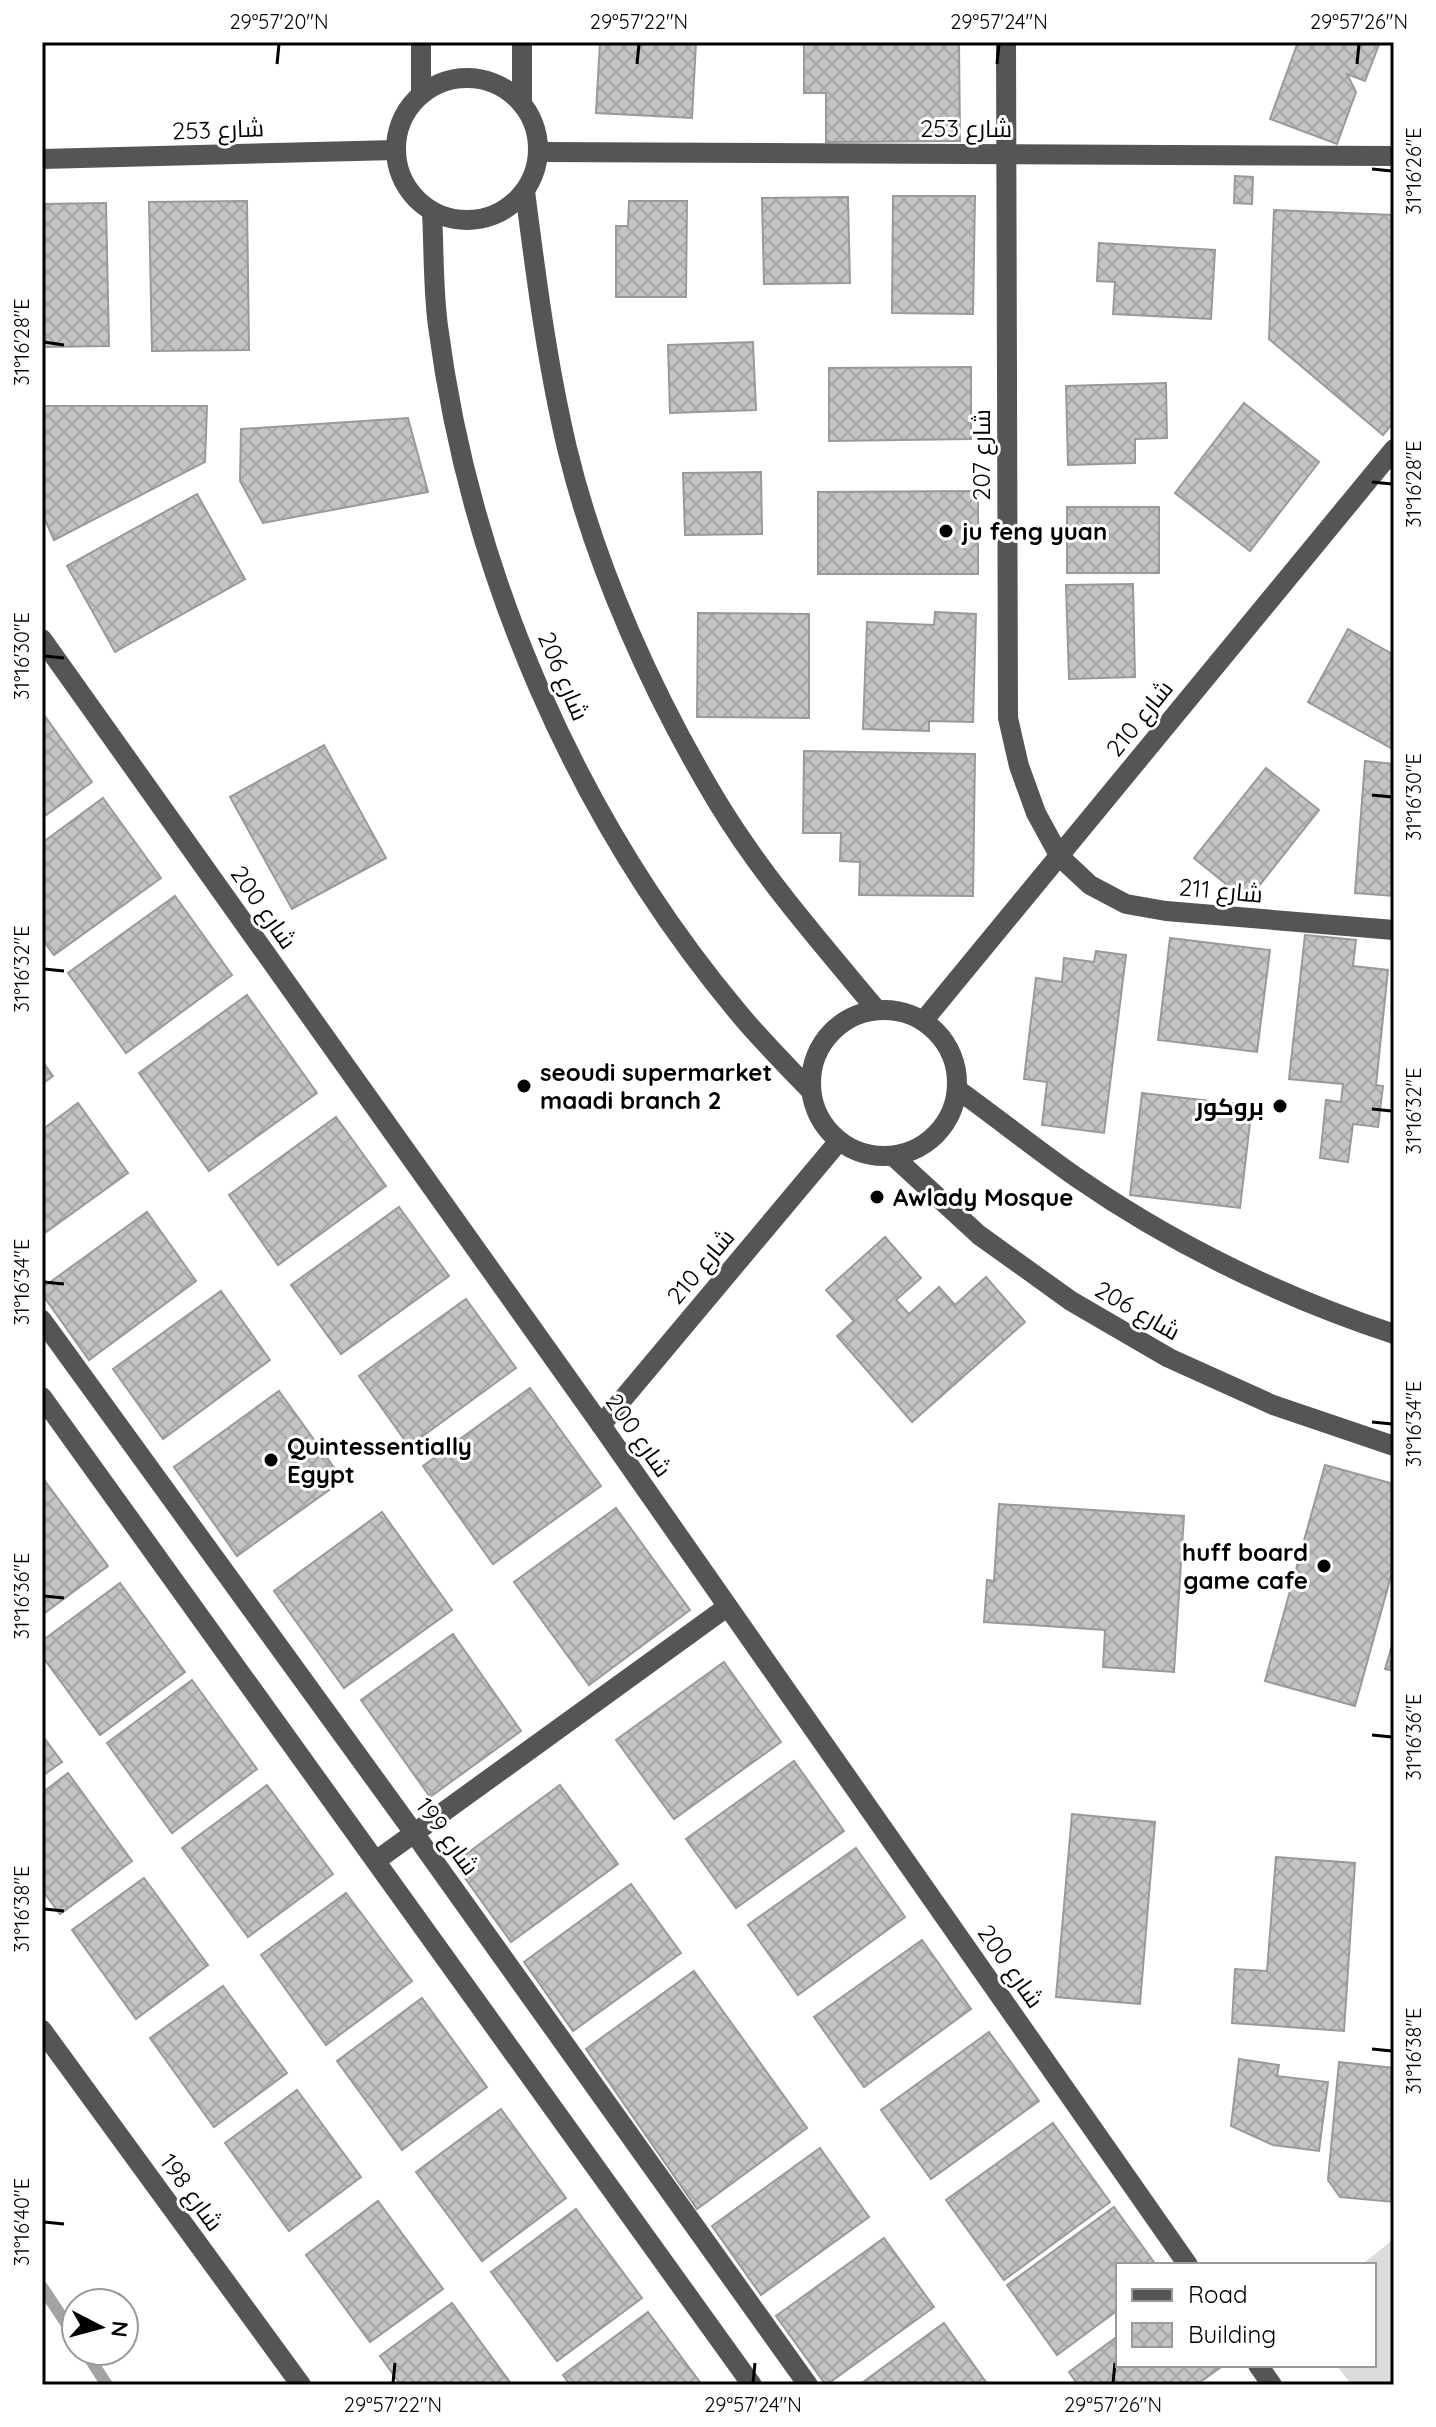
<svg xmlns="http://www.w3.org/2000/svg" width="1436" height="2427" viewBox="0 0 1436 2427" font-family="Quicksand,Cairo,sans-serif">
<defs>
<pattern id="building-cross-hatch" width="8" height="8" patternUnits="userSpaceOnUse" patternTransform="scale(2)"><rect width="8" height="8" fill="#c4c4c4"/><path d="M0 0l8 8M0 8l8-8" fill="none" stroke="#a7a7a7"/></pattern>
</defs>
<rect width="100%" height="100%" fill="#fff"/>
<polygon fill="#dcdcdc" points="1394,2239 1394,2385 1352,2385 1336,2365 1374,2365 1374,2265 1361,2265"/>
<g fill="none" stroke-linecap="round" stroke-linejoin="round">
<g stroke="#a3a3a3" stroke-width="12">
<polyline points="42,2287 76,2338"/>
<polyline points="85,2351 107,2385"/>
</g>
</g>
<g fill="url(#building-cross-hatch)" stroke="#999" stroke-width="2">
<polygon points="600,42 696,42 692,118 596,113"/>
<polygon points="804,42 959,42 960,141 826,142 826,93 804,93"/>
<polygon points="1298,42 1380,42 1365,81 1347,74 1356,92 1337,144 1270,119"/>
<polygon points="1235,176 1253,177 1252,204 1234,203"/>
<polygon points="893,196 975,196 973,314 892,313"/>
<polygon points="848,197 850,283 764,284 762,198"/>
<polygon points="247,201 249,350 152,351 149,202"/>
<polygon points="629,201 687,201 686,297 616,297 616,226 628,226"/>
<polygon points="106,203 109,346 42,347 42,204"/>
<polygon points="1274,210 1394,215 1394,422 1383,435 1269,339"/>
<polygon points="1099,243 1215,250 1211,319 1113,314 1115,282 1097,281"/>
<polygon points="753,342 756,410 670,413 668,345"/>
<polygon points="971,367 971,439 829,441 829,368"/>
<polygon points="1166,383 1167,438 1135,439 1135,463 1068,465 1066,386"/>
<polygon points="1244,403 1319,462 1250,551 1175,493"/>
<polygon points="42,406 207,406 205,462 54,540 42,513"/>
<polygon points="408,418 428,492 263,523 240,481 241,429"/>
<polygon points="761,472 762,534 685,535 683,473"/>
<polygon points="978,491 978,574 818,574 818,492"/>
<polygon points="197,494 245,579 115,652 67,566"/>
<rect x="1067" y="507" width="92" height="66"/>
<polygon points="1133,584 1135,677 1069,679 1066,585"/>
<polygon points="935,612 976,614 973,722 929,721 929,731 863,729 867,622 934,625"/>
<polygon points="698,613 809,614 809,718 697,717"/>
<polygon points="1348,629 1394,655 1394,742 1391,748 1308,702"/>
<polygon points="42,712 92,782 42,818"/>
<polygon points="324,745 386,858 292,909 230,797"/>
<polygon points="804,751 975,754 973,896 859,895 860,862 840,861 841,833 803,833"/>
<polygon points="1365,761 1394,764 1394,896 1355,893"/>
<polygon points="1266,768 1319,810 1247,901 1194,858"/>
<polygon points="103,798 161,878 54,955 42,939 42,843"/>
<polygon points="175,896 232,975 126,1053 68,973"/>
<polygon points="1305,935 1356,940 1353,966 1388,970 1376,1085 1383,1086 1378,1127 1353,1124 1348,1162 1320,1158 1326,1100 1341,1102 1343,1084 1289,1079"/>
<polygon points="1170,938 1270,950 1257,1052 1158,1040"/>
<polygon points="1096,951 1126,955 1104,1133 1042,1125 1047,1082 1024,1079 1036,978 1062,982 1064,958 1094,962"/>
<polygon points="247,995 317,1093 209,1171 139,1073"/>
<polygon points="42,1061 53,1076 42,1084"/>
<polygon points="1142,1093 1252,1106 1240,1208 1130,1195"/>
<polygon points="78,1103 128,1173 42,1235 42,1130"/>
<polygon points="336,1117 386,1186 278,1265 229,1195"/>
<polygon points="399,1207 449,1276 341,1354 291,1285"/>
<polygon points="147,1212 196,1281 89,1360 42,1294 42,1288"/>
<polygon points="885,1237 921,1278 896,1300 909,1314 939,1287 955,1305 986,1277 1025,1322 912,1422 837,1336 854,1321 826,1290"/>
<polygon points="221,1291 270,1360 163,1439 113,1369"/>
<polygon points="466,1299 516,1368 409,1446 359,1376"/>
<polygon points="530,1388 601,1486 493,1564 423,1466"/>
<polygon points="279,1391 343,1480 237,1556 174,1467"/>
<polygon points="1325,1465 1394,1484 1394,1565 1355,1706 1265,1681"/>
<polygon points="42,1477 108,1566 42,1615"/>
<polygon points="999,1504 1184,1516 1174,1672 1103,1667 1105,1630 984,1622 987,1580 994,1581"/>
<polygon points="616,1508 690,1610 589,1685 514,1582"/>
<polygon points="382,1512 452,1610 344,1688 274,1591"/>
<polygon points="120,1583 185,1672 100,1735 42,1656 42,1641"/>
<polygon points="453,1634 521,1731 430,1797 361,1700"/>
<polygon points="1394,1639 1394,1671 1385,1669"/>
<polygon points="724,1662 781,1742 674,1819 616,1740"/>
<polygon points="192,1680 257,1769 172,1833 107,1743"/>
<polygon points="42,1735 62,1762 42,1776"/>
<polygon points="794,1761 844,1831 736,1908 686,1839"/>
<polygon points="68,1773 132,1861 60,1914 42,1890 42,1793"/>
<polygon points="267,1785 333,1874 248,1937 182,1848"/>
<polygon points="560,1785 618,1864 511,1942 454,1863"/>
<polygon points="1072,1814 1155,1822 1140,2004 1056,1997"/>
<polygon points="856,1848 905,1917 798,1995 748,1925"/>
<polygon points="1276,1857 1355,1863 1344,2031 1232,2023 1235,1969 1267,1971"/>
<polygon points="144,1878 208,1965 136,2019 72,1930"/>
<polygon points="631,1884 681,1953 573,2031 524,1962"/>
<polygon points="346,1893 412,1981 326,2045 261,1955"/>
<polygon points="922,1940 971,2009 864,2087 814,2017"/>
<polygon points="694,1971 807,2128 697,2209 586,2049"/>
<polygon points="223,1986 287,2073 214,2127 150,2038"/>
<polygon points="422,1998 487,2087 402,2150 337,2061"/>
<polygon points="989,2032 1039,2101 931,2179 881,2110"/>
<polygon points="1239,2059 1279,2065 1277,2076 1328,2082 1319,2151 1273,2145 1231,2126"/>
<polygon points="1339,2062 1394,2068 1394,2202 1340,2197 1328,2180"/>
<polygon points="297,2090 361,2177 289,2231 225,2143"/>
<polygon points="501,2109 566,2198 482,2261 416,2172"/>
<polygon points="1053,2123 1110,2202 1004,2280 946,2200"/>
<polygon points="820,2148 869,2217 761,2295 712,2226"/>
<polygon points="378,2201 443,2289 370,2342 306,2255"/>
<polygon points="1114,2207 1156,2265 1118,2265 1118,2310 1057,2355 1007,2285"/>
<polygon points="576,2209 642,2298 557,2361 491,2272"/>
<polygon points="884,2238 934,2307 826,2385 776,2316"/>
<polygon points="452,2303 512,2385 401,2385 380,2356"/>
<polygon points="648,2312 702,2385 570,2385 563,2375"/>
<polygon points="944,2323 988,2385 859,2385"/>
<polygon points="1118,2336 1118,2365 1224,2365 1196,2385 1078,2385 1069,2372"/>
</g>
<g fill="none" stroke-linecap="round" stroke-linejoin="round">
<g stroke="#555" stroke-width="20">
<polyline points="421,42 421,94"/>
<polyline points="522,42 522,104"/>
<polyline points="1006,42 1008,718 1019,766 1036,813 1060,857 1090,885 1126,904 1166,911 1394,930"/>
<circle cx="467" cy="149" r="71"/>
<polyline points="538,152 1394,156"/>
<polyline points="42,159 396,150"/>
<path d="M525,191c11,86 22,172 42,257 29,121 87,249 151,355 45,74 103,140 158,206"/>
<path d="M432,212c2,38 1,77 6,114 32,248 139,493 299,685 23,28 49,54 74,80"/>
<polyline points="42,639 601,1425 1188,2265"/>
<circle cx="884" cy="1083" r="73"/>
<polyline points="924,1020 1394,449"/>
<path d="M957,1089c40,29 79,60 119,88 97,67 206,120 318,157"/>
<polyline points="893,1156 979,1235 1071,1301 1169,1358 1273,1405 1394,1446"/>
<polyline points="42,1320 414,1833 808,2385"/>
<polyline points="42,1397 752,2385"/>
<polyline points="601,1425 839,1141"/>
<polyline points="377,1860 727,1607"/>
<polyline points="42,2030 301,2385"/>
<polyline points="1258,2365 1272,2385"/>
</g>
</g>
<path fill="none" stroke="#000" stroke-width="3" d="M277,64l2,-20M637,64l2,-20M997,64l2,-20M1357,64l2,-20M1372,169l20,2M44,342l20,3M1372,482l20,2M44,656l20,2M1372,795l20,2M44,969l20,2M1372,1109l20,2M44,1282l20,2M1372,1422l20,2M44,1596l20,2M1372,1735l20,2M44,1909l20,2M1372,2049l20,2M44,2222l20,2M393,2383l2,-20M753,2383l2,-20M1113,2383l2,-20"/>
<g fill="#000" stroke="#fff" stroke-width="3">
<circle cx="946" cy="531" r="8"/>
<circle cx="524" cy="1086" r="8"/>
<circle cx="1280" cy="1106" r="8"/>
<circle cx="877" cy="1197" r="8"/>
<circle cx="271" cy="1460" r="8"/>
<circle cx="1324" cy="1566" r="8"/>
</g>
<g text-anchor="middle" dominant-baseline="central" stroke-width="6" stroke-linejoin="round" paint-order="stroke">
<g font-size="24" fill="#000" stroke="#fff">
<text x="966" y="128">شارع 253</text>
<text transform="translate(218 129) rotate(-2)">شارع 253</text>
<text transform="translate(981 455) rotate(-90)">شارع 207</text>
<text transform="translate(564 676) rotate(67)">شارع 206</text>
<text transform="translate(1139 718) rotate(-51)">شارع 210</text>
<text transform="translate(1221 890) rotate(5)">شارع 211</text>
<text transform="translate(264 907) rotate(55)">شارع 200</text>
<text transform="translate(700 1266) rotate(-50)">شارع 210</text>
<text transform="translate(1138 1310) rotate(30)">شارع 206</text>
<text transform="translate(639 1435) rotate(55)">شارع 200</text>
<text transform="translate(448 1836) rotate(54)">شارع 199</text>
<text transform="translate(1011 1966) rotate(55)">شارع 200</text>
<text transform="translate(192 2192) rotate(54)">شارع 198</text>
</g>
<g font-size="24" font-weight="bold" fill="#000" stroke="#fff" text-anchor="start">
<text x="962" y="531">ju feng yuan</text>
<text x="540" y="1072">seoudi supermarket<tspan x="540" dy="28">maadi branch 2</tspan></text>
<text x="1264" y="1106" text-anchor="end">بروكور</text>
<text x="893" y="1197">Awlady Mosque</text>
<text x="287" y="1446">Quintessentially<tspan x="287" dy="28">Egypt</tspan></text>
<text x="1308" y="1552" text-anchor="end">huff board<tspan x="1308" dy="28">game cafe</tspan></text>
</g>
</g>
<rect width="1436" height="2427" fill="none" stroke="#ffffff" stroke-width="88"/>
<rect x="1116" y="2263" width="260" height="104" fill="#ffffff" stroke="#999999" stroke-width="2"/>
<rect x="1132" y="2289" width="40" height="12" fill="#555555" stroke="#999999" stroke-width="2"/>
<text x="1188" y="2303" font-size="24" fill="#000000">Road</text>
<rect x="1132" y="2323" width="40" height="24" fill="url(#building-cross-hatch)" stroke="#999999" stroke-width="2"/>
<text x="1188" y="2343" font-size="24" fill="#000000">Building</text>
<g transform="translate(100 2327) rotate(96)"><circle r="38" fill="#ffffff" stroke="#999999" stroke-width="2"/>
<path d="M0-6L14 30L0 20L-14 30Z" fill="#000000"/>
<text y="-12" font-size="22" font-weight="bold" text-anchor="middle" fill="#000000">N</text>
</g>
<rect x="44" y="44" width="1348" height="2339" fill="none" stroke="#000" stroke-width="3"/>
<g font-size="20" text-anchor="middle" fill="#000">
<text x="279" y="29">29°57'20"N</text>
<text x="639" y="29">29°57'22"N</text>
<text x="999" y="29">29°57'24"N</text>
<text x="1359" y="29">29°57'26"N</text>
<text transform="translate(1414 171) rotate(-90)" y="7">31°16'26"E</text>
<text transform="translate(22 342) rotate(-90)" y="7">31°16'28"E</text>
<text transform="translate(1414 484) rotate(-90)" y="7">31°16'28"E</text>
<text transform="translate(22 656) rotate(-90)" y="7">31°16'30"E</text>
<text transform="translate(1414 797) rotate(-90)" y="7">31°16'30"E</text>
<text transform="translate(22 969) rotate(-90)" y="7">31°16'32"E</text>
<text transform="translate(1414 1111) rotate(-90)" y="7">31°16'32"E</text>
<text transform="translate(22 1282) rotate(-90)" y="7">31°16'34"E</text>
<text transform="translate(1414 1424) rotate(-90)" y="7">31°16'34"E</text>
<text transform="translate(22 1596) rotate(-90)" y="7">31°16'36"E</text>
<text transform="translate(1414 1737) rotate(-90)" y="7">31°16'36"E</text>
<text transform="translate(22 1909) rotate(-90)" y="7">31°16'38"E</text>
<text transform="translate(1414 2051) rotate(-90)" y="7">31°16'38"E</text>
<text transform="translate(22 2222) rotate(-90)" y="7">31°16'40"E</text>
<text x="393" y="2412">29°57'22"N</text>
<text x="753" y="2412">29°57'24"N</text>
<text x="1113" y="2412">29°57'26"N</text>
</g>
</svg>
